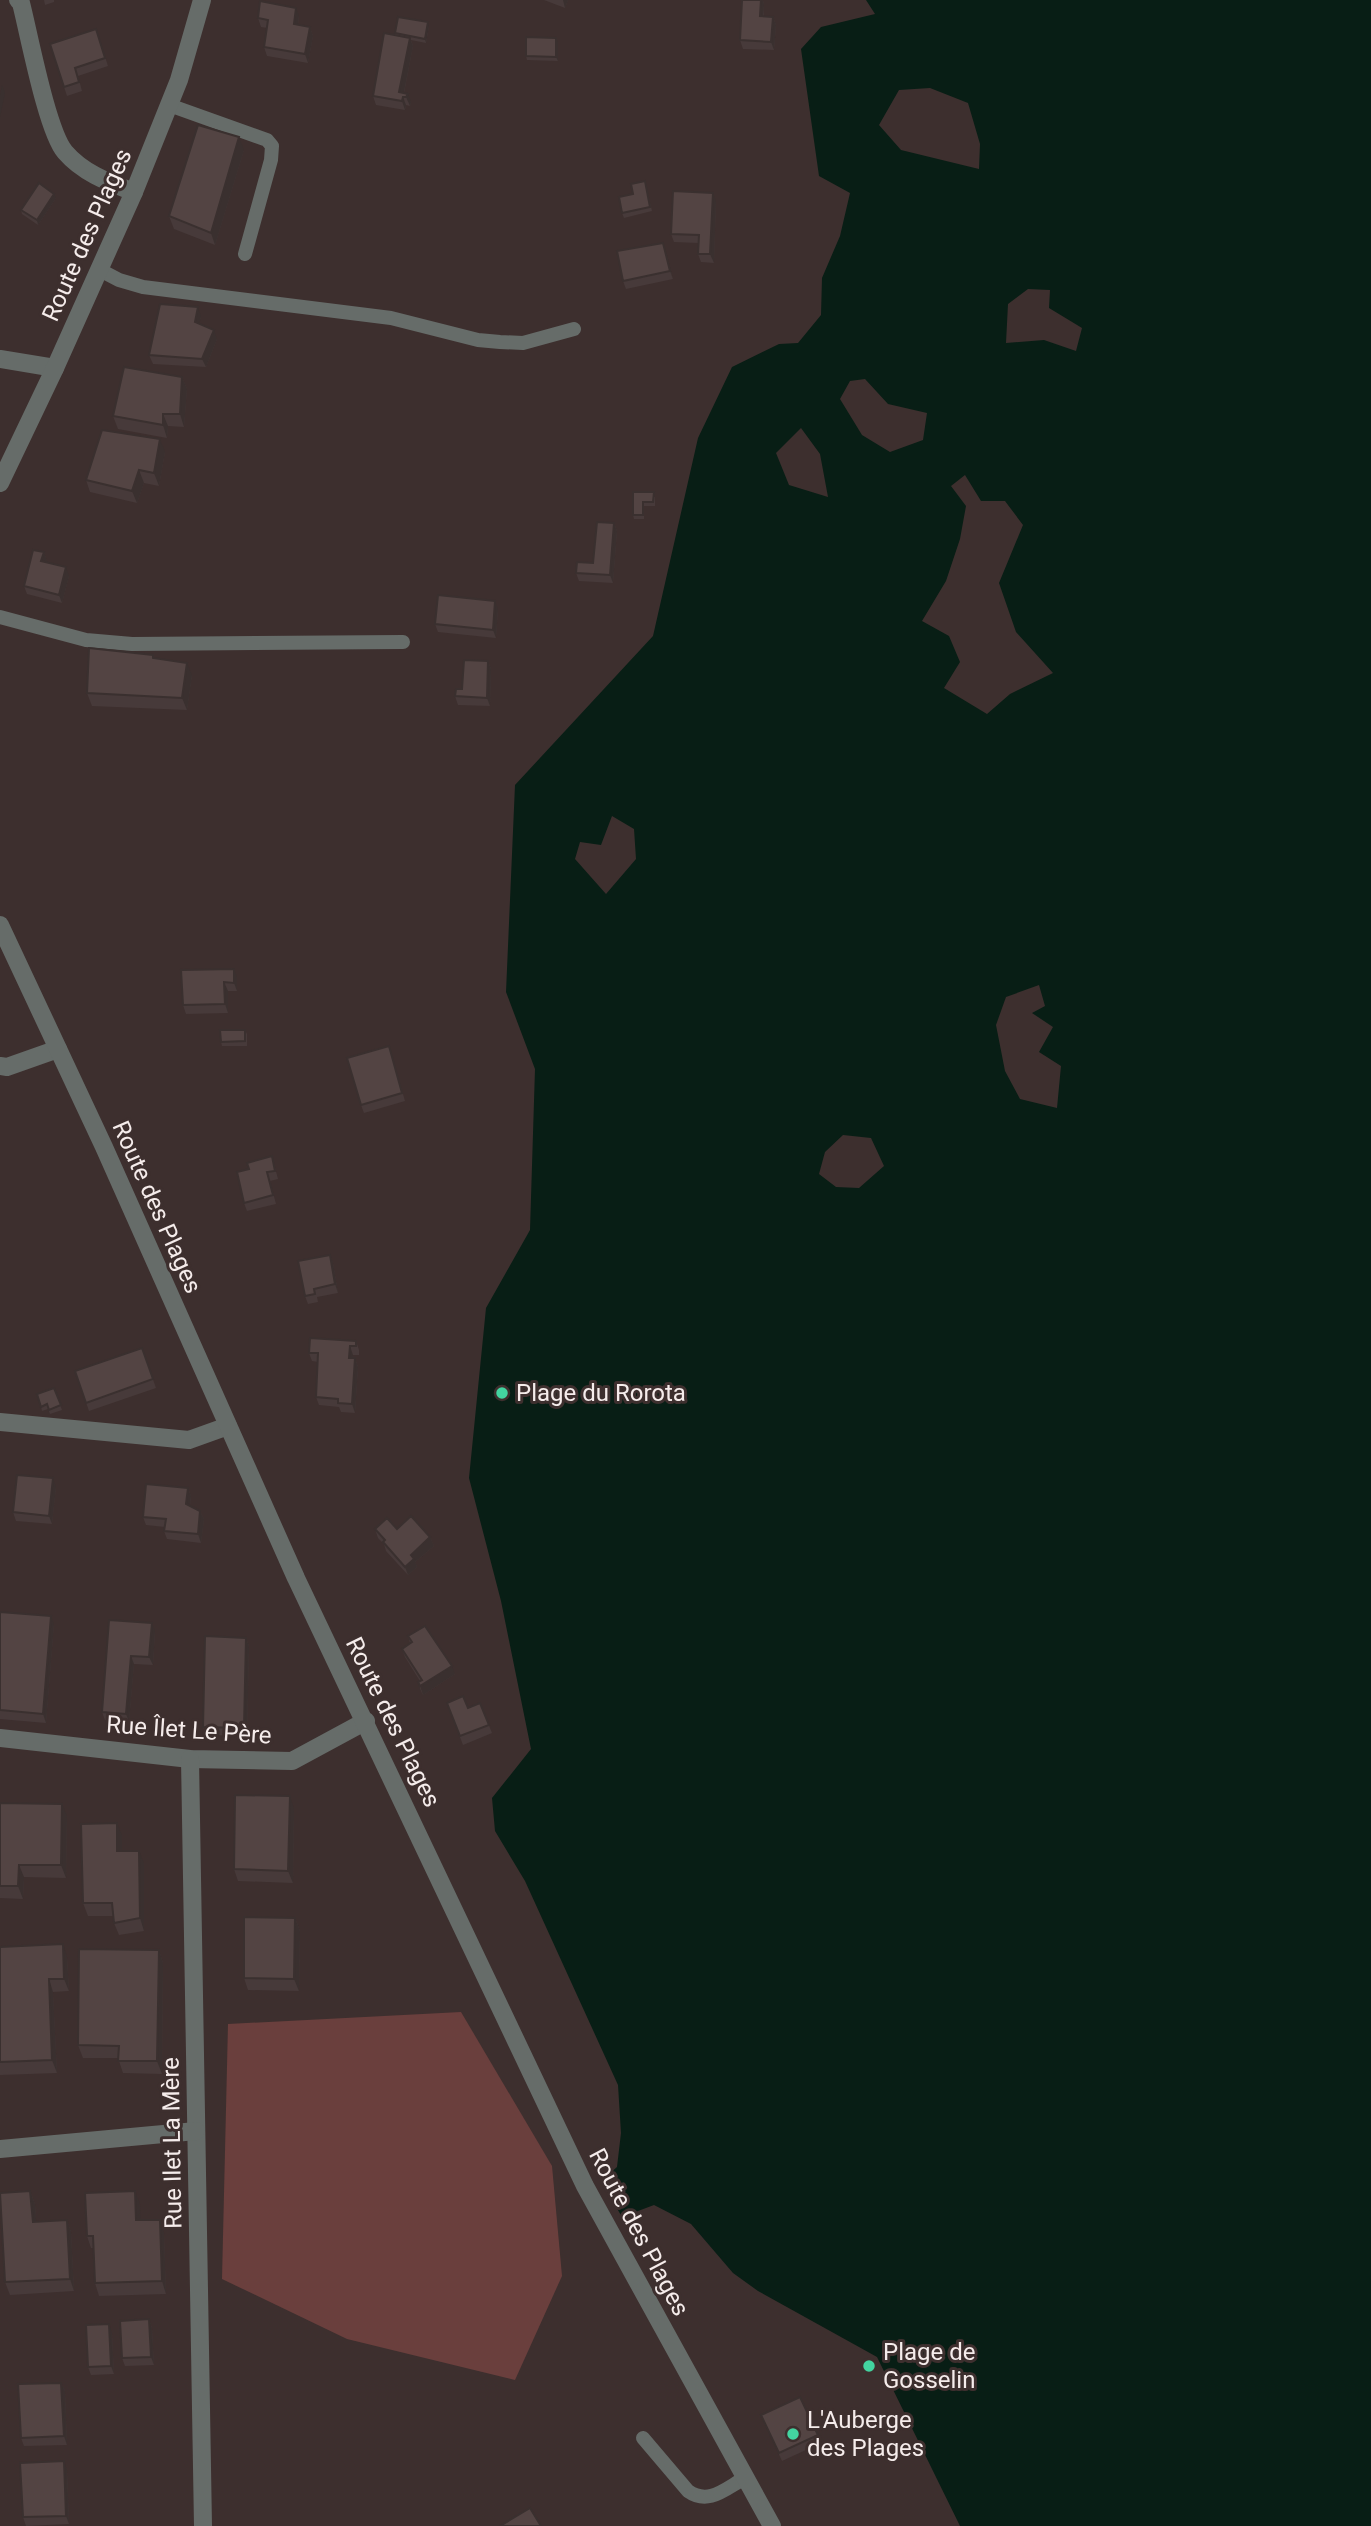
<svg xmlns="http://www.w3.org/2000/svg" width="1371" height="2526" viewBox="0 0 1371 2526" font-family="Roboto,sans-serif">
<rect width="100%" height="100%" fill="#3d2f2e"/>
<polygon fill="#6a3f3d" points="461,2012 552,2166 562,2276 515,2380 347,2339 222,2279 228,2024"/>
<path fill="#081e15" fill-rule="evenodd" d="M866,0h505v2526h-411l-83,-169 -119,-66 -25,-18 -42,-49 -37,-19 -32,12 -21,-36 16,-14 4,-34 -3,-48 -93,-204 -30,-50 -3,-33 39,-49 -30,-148 -32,-123 17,-170 44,-78 5,-161 -29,-77 9,-207 138,-149 45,-198 34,-71 47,-23 19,-1 23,-28 1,-37 18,-42 10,-43 -31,-17 -18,-127 20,-22 54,-13zM930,88l38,15 12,41 -1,25 -78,-19 -22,-25 20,-35zM1028,289l22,1 -1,18 33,20 -6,23 -32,-11 -38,3 2,-39zM865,379l23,25 39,9 -4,27 -33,12 -28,-17 -22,-36 10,-18zM801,428l19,26 8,43 -39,-12 -13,-32zM965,475l16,26h24l18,24 -24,58 17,49 37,41 -43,21 -23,20 -43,-26 16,-26 -11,-26 -27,-15 24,-40 14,-42 6,-33 -15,-20zM612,816l22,13 2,30 -30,35 -31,-35 5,-17 21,3zM1039,985l6,21 -13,7 21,14 -14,25 22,14 -4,42 -37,-9 -15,-28 -9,-46 10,-28zM843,1135l28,3 13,28 -25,22 -23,-1 -17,-13 6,-22z"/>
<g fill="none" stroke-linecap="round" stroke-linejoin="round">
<g stroke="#666c69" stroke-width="14">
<polyline points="169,105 267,140 272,146 271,160 245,254"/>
<polyline points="98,269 119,280 143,287 391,318 478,340 500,342 523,343 574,329"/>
<polyline points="0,617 86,640 132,644 403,642"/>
<path d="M643,2438l45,53c21,15 38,-3 57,-13"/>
</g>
<g stroke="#666c69" stroke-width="18">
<path d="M18,0l3,3c8,31 26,128 44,149 18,21 43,30 69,40"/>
<polyline points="0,359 55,368"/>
<polyline points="0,1066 7,1067 58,1049"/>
<polyline points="0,1422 189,1440 228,1426"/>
<polyline points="0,1738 190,1759 292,1761 366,1721"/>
<polyline points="190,1759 203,2526"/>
<polyline points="0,2149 196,2131"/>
</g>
<g stroke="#666c69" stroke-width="18">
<polyline points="0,483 55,368 134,192 179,80 202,0"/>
<polyline points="0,925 104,1147 296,1578 585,2186 772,2526"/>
</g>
</g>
<g fill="#473a3a">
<polygon points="44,0 54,0 54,2 45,5"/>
<polygon points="544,0 568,0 565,8"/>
<polygon points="742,0 763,0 764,5 764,16 773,17 776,25 774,50 743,49 740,40"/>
<polygon points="299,16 298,25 310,27 313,36 308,63 267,56 264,47 267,28 261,27 258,18"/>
<polygon points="429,26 426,43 411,40 413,46 404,93 411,102 410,106 406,105 405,110 376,105 373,96 395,35 395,33"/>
<polygon points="96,29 108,66 78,76 82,91 67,96 50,44"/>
<polygon points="558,42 558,61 527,60 526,56"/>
<polygon points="244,150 215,245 174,229 169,216"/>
<polygon points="646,185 652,211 624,218 622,213 633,194"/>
<polygon points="56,198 38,225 22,214 21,210"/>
<polygon points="716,201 714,263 701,262 698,254 698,243 674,242 671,234"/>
<polygon points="663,243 673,279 626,289 623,281"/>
<polygon points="201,316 199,324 217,339 206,367 153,364 149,355"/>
<polygon points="182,377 187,389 184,427 168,426 167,438 118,429 113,416"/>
<polygon points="165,452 159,486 144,483 137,503 90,492 86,480"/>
<polygon points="633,492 655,497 655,506 644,506 644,519 634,519 633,515"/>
<polygon points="614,523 617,531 613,583 579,581 576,573 593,563"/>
<polygon points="44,552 47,562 69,576 62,603 27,594 24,586"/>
<polygon points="498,609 496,638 438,632 435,624"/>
<polygon points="155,659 192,675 187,710 92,706 87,693"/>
<polygon points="488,661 491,669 490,706 458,705 455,696"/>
<polygon points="181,970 237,977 237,991 228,991 228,1013 186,1014 183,1005"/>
<polygon points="245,1030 247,1034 247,1046 222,1046 221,1042"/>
<polygon points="389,1046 405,1101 364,1113 361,1105"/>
<polygon points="272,1156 278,1179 270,1181 276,1204 247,1211 244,1203 249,1169"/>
<polygon points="330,1255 333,1263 338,1293 317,1297 318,1302 308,1304 305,1296"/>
<polygon points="356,1341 359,1350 359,1355 353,1355 353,1358 355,1358 358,1367 355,1413 341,1412 339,1407 319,1405 316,1397 318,1362 312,1361 309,1353"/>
<polygon points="142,1348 156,1388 89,1411 75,1371"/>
<polygon points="54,1388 62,1410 50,1414 48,1409 42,1411 41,1407"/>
<polygon points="56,1487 52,1524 16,1521 13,1512"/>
<polygon points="188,1488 191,1496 190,1506 200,1511 204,1519 201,1543 167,1539 164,1531 165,1527 146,1525 143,1517"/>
<polygon points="375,1529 397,1529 430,1537 434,1546 415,1562 417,1567 408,1575 386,1551 384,1544 378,1538"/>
<polygon points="0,1612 54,1624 46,1723 0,1719"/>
<polygon points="109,1620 155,1631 153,1665 134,1664 129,1722 105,1720 102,1712"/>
<polygon points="408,1636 455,1674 423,1695 421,1691 418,1682 420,1681 405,1657 402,1649 410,1643"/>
<polygon points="246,1638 249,1646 247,1736 206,1735 203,1727"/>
<polygon points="447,1703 468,1708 480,1703 492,1733 463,1745"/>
<polygon points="0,1803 67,1816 66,1878 24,1877 23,1899 0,1898"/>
<polygon points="294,1809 293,1883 238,1881 234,1869"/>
<polygon points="122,1835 122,1851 144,1863 144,1931 119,1935 114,1923 114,1916 88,1916 83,1903"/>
<polygon points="295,1918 300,1931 299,1991 248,1990 244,1978"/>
<polygon points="0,1947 67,1957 69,1991 53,1992 57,2073 0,2075"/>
<polygon points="159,1950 163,1963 162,2074 123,2073 118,2058 83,2058 78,2045"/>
<polygon points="30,2191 35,2204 36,2221 67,2220 71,2232 74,2291 10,2295 5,2282"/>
<polygon points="140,2204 140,2220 164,2232 166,2294 99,2296 95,2283 94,2248 91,2248 87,2236"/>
<polygon points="149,2319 152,2328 154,2365 125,2366 122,2358"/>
<polygon points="112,2333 114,2374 91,2375 88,2367"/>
<polygon points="61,2383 65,2391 67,2445 24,2446 21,2438"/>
<polygon points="761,2415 818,2435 821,2443 782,2461"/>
<polygon points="67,2470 69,2524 26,2526 23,2517"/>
</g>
<g fill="#3a302f">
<polygon points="563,0 568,0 565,8"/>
<polygon points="761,0 763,0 764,5 763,24 760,16"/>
<polygon points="296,8 299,16 297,33 294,24"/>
<polygon points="773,17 776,25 774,50 771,42"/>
<polygon points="428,22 429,26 426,43 425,39"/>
<polygon points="310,27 313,36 308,63 305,54"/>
<polygon points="410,38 413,46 403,97 406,105 405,110 399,92"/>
<polygon points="556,38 558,42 558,61 556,57"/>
<polygon points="2,85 5,93 0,117 0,95"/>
<polygon points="408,94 411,102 410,106 406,97"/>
<polygon points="239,137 244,150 215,245 211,233"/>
<polygon points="713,193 716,201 714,263 710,254"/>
<polygon points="54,194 56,198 38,225 37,220"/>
<polygon points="663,243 666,252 673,279 670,271"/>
<polygon points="198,307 201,316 198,331 195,322"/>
<polygon points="214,330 217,339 206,367 202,359"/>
<polygon points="182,377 187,389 184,427 180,414"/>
<polygon points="163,414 168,426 167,438 163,425"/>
<polygon points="160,439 165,452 159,486 154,473"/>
<polygon points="139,470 144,483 137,503 132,491"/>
<polygon points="614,523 617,531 613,583 610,575"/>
<polygon points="44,552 47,561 45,570 41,561"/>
<polygon points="66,567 69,576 62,603 59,595"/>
<polygon points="495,601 498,609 496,638 493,630"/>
<polygon points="488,661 491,669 490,706 487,698"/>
<polygon points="187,663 192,675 187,710 182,698"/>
<polygon points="234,969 237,977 237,991 234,983"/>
<polygon points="224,982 228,991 228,1013 225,1004"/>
<polygon points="330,1255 333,1263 338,1293 335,1284"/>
<polygon points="350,1346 353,1355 352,1366 349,1358"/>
<polygon points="355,1358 358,1367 355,1413 352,1404"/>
<polygon points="53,1478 56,1487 52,1524 49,1516"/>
<polygon points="188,1488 191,1496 189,1513 186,1504"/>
<polygon points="200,1511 204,1519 201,1543 198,1534"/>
<polygon points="430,1537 434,1546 415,1562 417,1567 408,1575 405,1567 411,1555"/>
<polygon points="51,1616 54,1624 46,1723 43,1714"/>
<polygon points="152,1623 155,1631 153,1665 149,1657"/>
<polygon points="246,1638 249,1646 247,1736 244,1728"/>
<polygon points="131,1656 134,1664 129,1722 126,1714"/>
<polygon points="452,1666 455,1674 423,1695 420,1686"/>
<polygon points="290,1796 294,1809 293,1883 288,1871"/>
<polygon points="62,1804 67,1816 66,1878 61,1865"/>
<polygon points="117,1823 122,1835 122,1864 117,1851"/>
<polygon points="139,1851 144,1863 144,1931 140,1918"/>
<polygon points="19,1865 24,1877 23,1899 18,1886"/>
<polygon points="295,1918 300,1931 299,1991 294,1979"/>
<polygon points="63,1944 67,1957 69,1991 64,1979"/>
<polygon points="159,1950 163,1963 162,2074 157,2061"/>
<polygon points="49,1979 53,1992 57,2073 52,2060"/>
<polygon points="30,2191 35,2204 37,2234 33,2222"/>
<polygon points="135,2191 140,2204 141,2233 136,2220"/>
<polygon points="67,2220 71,2232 74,2291 70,2279"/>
<polygon points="160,2220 164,2232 166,2294 162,2281"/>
<polygon points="149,2319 152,2328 154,2365 151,2357"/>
<polygon points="109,2324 112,2333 114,2374 111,2366"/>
<polygon points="61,2383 65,2391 67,2445 64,2436"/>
<polygon points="64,2461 67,2470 69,2524 66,2516"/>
</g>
<g fill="#534443" stroke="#3a302f" stroke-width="2">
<polygon points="742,0 761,0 760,16 773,17 771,42 740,40"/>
<polygon points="260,1 296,8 294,24 310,27 305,54 264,47 268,20 258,18"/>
<polygon points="398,17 428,22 425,39 395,33"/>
<polygon points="96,29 105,58 75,68 79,82 64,87 50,44"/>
<polygon points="384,33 410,38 399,92 408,94 406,97 403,97 402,101 373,96"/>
<polygon points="526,37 556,38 556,57 526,56"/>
<polygon points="198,125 239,137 211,233 169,216"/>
<polygon points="645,181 650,207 622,213 619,197 633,194 631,184"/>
<polygon points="39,183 54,194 37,220 21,210"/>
<polygon points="673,191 713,193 710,254 698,254 699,235 671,234"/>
<polygon points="663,243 670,271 623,281 617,251"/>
<polygon points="160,304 198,307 195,322 214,330 202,359 149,355"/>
<polygon points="124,367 182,377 180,414 163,414 163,425 113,416"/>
<polygon points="102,430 160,439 154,473 139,470 132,491 86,480"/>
<polygon points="633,492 654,492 653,502 643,502 643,515 633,515"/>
<polygon points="597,522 614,523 610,575 576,573 577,562 593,563"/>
<polygon points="33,550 44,552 41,561 66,567 59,595 24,586"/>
<polygon points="438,595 495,601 493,630 435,624"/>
<polygon points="89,648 153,655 153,658 187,663 182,698 87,693"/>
<polygon points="464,660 488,661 487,698 455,696 456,689 462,689"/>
<polygon points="234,969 234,983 224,982 225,1004 183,1005 181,970"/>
<polygon points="220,1030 245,1030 245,1041 221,1042"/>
<polygon points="389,1046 402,1093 361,1105 347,1058"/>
<polygon points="272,1156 275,1171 267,1172 273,1195 244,1203 237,1172 249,1169 247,1163"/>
<polygon points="330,1255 335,1284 314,1289 315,1294 305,1296 298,1261"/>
<polygon points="310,1338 356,1341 356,1346 350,1346 349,1358 355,1358 352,1404 338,1403 338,1399 316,1397 318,1353 309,1353"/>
<polygon points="142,1348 153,1379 86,1403 75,1371"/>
<polygon points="54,1388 61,1405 49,1410 47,1404 41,1407 37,1394"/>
<polygon points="17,1475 53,1478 49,1516 13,1512"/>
<polygon points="146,1484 188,1488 186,1504 200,1511 198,1534 164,1531 166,1519 143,1517"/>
<polygon points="411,1516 430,1537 411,1555 414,1559 405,1567 383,1542 385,1540 375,1529 387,1518 397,1529"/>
<polygon points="0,1612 51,1616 43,1714 0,1710"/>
<polygon points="109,1620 152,1623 149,1657 131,1656 126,1714 102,1712"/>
<polygon points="425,1626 452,1666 420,1686 418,1682 422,1680 402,1649 412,1642 408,1636"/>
<polygon points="205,1636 246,1638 244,1728 203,1727"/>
<polygon points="463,1696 468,1708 480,1703 489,1725 460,1736 447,1703"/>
<polygon points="235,1795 290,1796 288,1871 234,1869"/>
<polygon points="0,1803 62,1804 61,1865 19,1865 18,1886 0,1886"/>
<polygon points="117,1823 117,1851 139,1851 140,1918 114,1923 112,1903 83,1903 81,1824"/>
<polygon points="244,1917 295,1918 294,1979 244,1978"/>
<polygon points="63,1944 64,1979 49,1979 52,2060 0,2062 0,1947"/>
<polygon points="79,1949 159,1950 157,2061 118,2061 119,2046 78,2045"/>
<polygon points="30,2191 33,2222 67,2220 70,2279 5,2282 0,2193"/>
<polygon points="135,2191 136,2220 160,2220 162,2281 95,2283 93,2236 87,2236 85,2193"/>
<polygon points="149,2319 151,2357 122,2358 120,2321"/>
<polygon points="109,2324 111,2366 88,2367 86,2325"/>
<polygon points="61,2383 64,2436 21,2438 18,2384"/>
<polygon points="800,2397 818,2435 779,2453 761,2415"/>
<polygon points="64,2461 66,2516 23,2517 20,2463"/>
<polygon points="530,2508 541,2526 500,2526"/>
</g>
<g fill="#43d4a0" stroke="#3d2f2e" stroke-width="2.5">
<circle cx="502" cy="1393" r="7"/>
<circle cx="869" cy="2366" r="7"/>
<circle cx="793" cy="2434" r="7"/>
</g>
<g text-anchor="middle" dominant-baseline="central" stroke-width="6" stroke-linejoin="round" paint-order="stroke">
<g font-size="24" fill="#f5eceb" stroke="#3d2f2e">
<text transform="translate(87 235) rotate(-66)">Route des Plages</text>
<text transform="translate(157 1207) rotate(66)">Route des Plages</text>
<text transform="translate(393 1722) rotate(64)">Route des Plages</text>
<text transform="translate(189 1730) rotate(4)">Rue Îlet Le Père</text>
<text transform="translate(172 2143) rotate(-91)">Rue Ilet La Mère</text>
<text transform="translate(639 2232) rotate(62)">Route des Plages</text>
</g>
<g font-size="24" fill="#f5eceb" stroke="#3d2f2e" text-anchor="start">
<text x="516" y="1393">Plage du Rorota</text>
<text x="883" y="2352">Plage de<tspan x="883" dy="28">Gosselin</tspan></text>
<text x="807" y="2420">L'Auberge<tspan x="807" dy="28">des Plages</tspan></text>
</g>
</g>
</svg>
